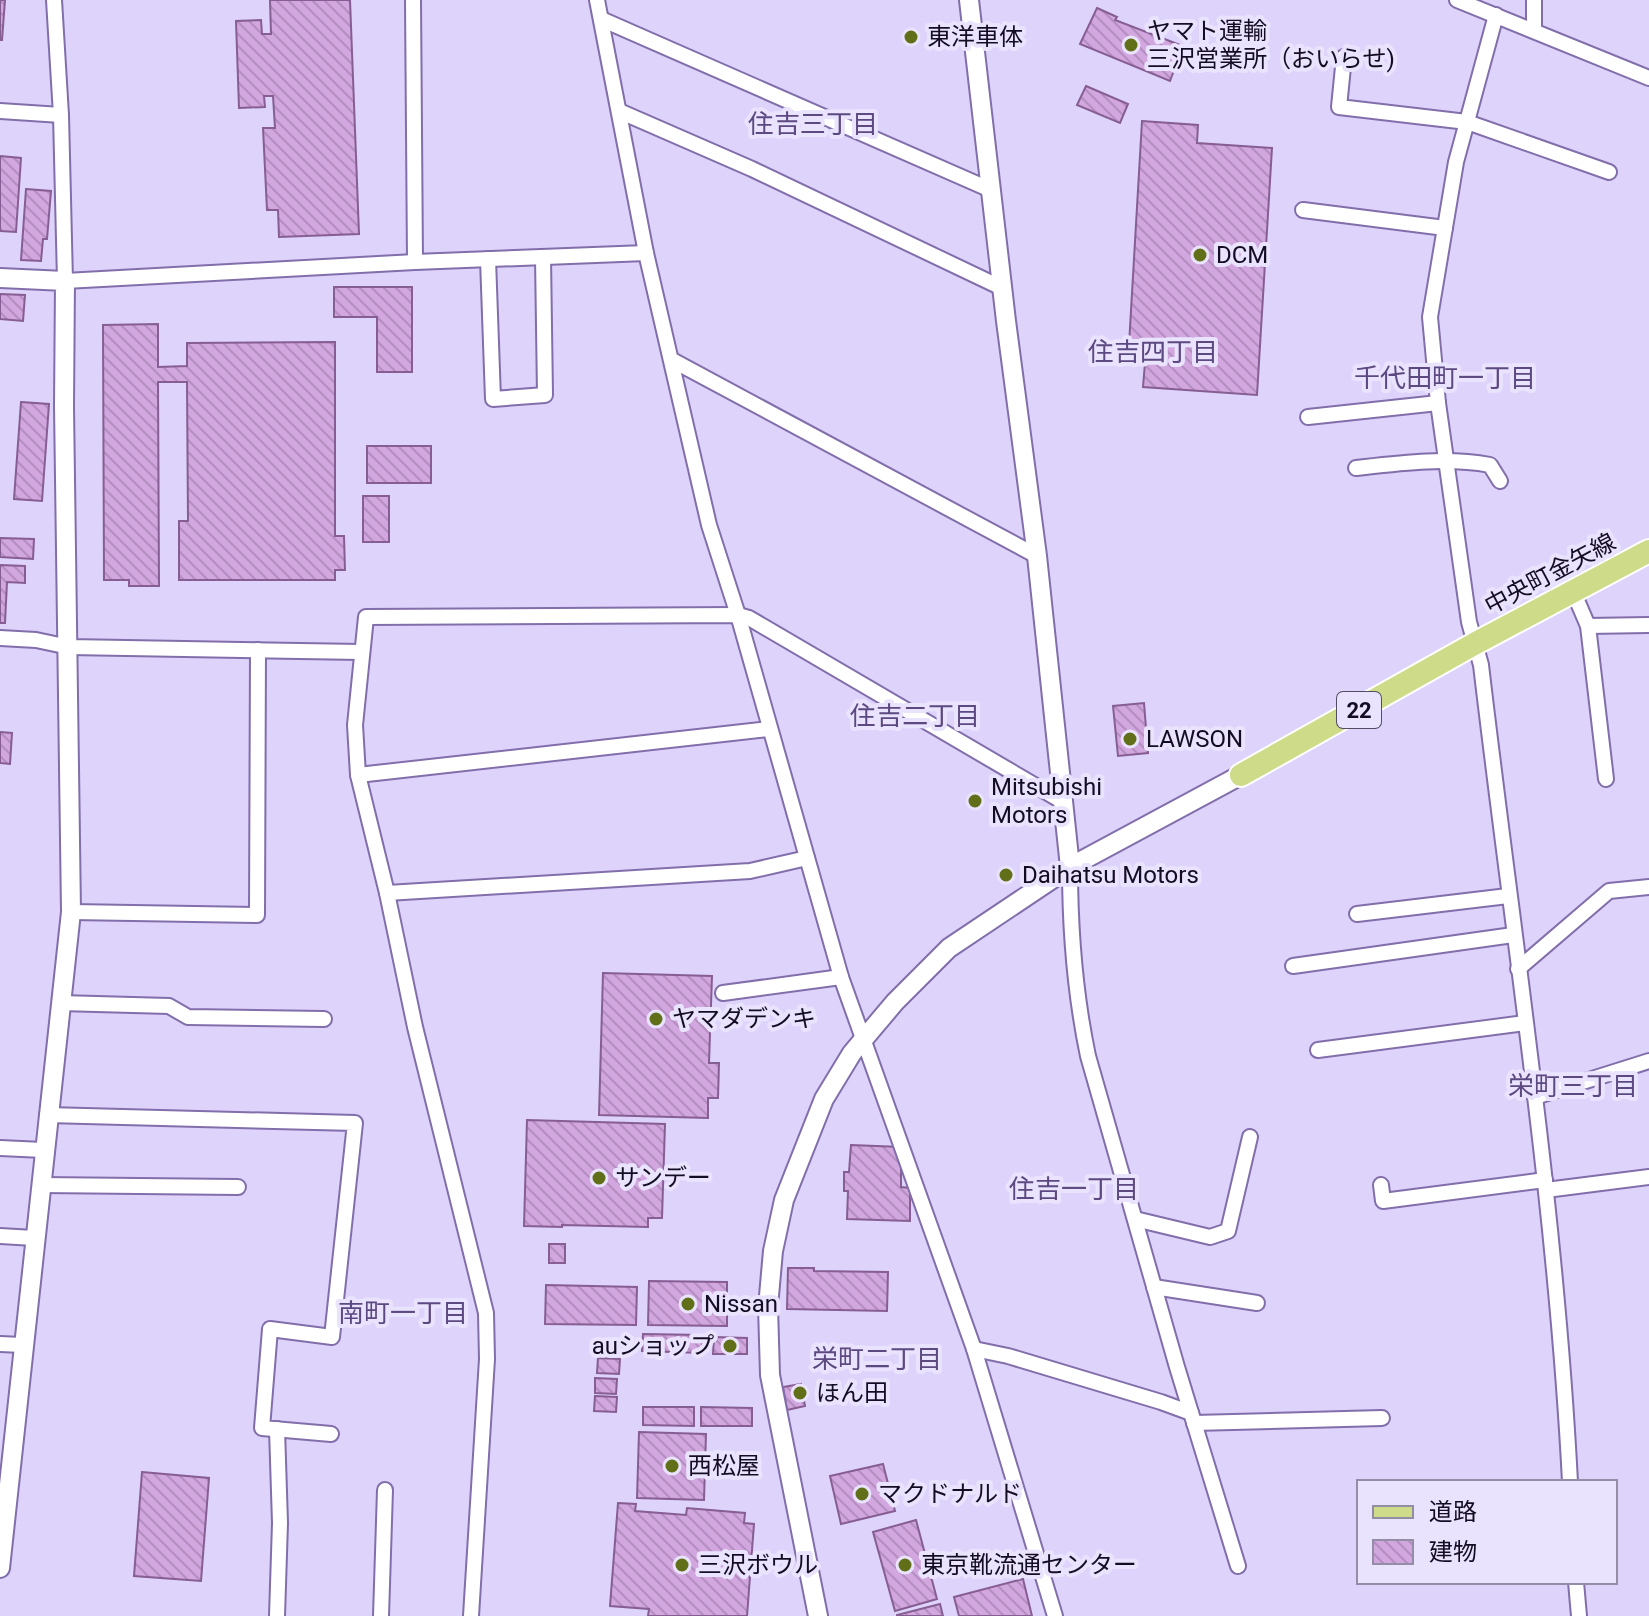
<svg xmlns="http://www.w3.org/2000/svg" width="1649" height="1616" viewBox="0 0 1649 1616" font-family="Roboto,'Noto Sans JP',sans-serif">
<defs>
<pattern id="building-back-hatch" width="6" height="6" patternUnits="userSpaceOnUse" patternTransform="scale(2)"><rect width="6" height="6" fill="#d2a6df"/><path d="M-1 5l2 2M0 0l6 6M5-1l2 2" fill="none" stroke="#b38ebf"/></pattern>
</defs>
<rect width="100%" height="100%" fill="#ded3fb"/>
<g fill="url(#building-back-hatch)" stroke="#865e93" stroke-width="2">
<polygon points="0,0 5,0 2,40 0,40"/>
<polygon points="270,0 350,0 359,234 279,237 278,210 267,210 263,128 275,128 273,96 264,96 265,107 239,108 236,21 261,20 262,34 271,34"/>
<polygon points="1097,8 1117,17 1115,20 1183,46 1170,81 1080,44"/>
<polygon points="1086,86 1128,104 1120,123 1077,105"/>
<polygon points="1142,121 1198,125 1197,143 1272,148 1257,395 1143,387 1145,363 1128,362"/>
<polygon points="0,156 21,158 16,232 0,231"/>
<polygon points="26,189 51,191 47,239 43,239 41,261 21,260"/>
<polygon points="334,287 412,287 412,372 377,372 377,317 334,317"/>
<polygon points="0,294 25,295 23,321 0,319"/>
<polygon points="158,324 158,367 187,366 187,343 335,342 335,536 344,536 345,570 335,570 335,580 179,580 179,521 188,521 187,382 158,382 159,586 129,586 129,580 104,580 103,325"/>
<polygon points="21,402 49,404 42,501 14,499"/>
<rect x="367" y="446" width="64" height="37"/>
<rect x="363" y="496" width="26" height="46"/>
<polygon points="0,538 34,539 33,559 0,557"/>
<polygon points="0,565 25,566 25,583 7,582 5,623 0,623"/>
<polygon points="1144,703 1148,753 1118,756 1113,706"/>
<polygon points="0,732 12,733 10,764 0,763"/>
<polygon points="603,973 712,976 709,1063 719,1063 718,1098 708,1098 708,1118 599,1115"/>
<polygon points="527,1120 665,1124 662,1218 648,1218 648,1227 562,1225 562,1227 524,1226"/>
<polygon points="851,1145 901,1147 901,1187 910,1188 910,1221 847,1219 848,1191 844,1191 844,1172 849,1172"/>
<rect x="549" y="1244" width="16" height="19"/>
<polygon points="788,1268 814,1268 814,1271 888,1272 887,1311 787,1309"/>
<polygon points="649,1281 727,1282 727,1326 648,1325"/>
<polygon points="546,1285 637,1287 636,1325 545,1324"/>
<polygon points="643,1334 702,1335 702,1353 642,1351"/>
<polygon points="714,1337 747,1338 747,1354 713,1354"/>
<polygon points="598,1358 620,1359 619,1374 597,1373"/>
<polygon points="595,1378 617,1379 616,1394 595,1393"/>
<polygon points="801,1384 805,1406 787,1410 783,1387"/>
<polygon points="595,1396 617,1397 616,1412 594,1411"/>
<polygon points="643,1407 694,1407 694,1426 643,1425"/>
<polygon points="701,1407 752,1408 752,1426 701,1426"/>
<polygon points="639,1432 706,1434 704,1500 637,1498"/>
<polygon points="883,1464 895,1511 841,1524 830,1476"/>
<polygon points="142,1472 209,1478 201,1581 134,1576"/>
<polygon points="618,1503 636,1504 635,1511 686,1515 687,1508 745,1513 744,1523 754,1524 747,1616 648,1616 649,1609 610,1606"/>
<polygon points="916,1520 937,1599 895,1611 873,1532"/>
<polygon points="1023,1579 1032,1616 959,1616 954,1597"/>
<polygon points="940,1604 943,1616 897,1616 897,1615"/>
</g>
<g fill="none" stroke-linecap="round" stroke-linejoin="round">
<g stroke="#816eaa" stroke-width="18">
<g id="minor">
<polyline points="54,0 61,115 65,281 415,262 646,253"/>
<polyline points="413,0 415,262"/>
<polyline points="597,0 646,253 709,525 738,615 841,977 974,1349 1055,1616"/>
<polyline points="1457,0 1649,78"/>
<polyline points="1534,0 1534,30"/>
<path d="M1496,15l-40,147 -26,155 8,86 31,219 12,43c32,272 75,543 89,817"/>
<polyline points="601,19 991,190"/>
<polyline points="1344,57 1339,107 1467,122 1609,172"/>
<polyline points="0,111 61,115"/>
<polyline points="619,111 752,169 1002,288"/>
<polyline points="1303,210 1445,228"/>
<polyline points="488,259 493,399 545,395 543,257"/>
<polyline points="672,360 1037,556"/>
<polyline points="1308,417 1438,403"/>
<path d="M1356,468c44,-5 90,-11 134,-3l10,16"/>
<polyline points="1573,591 1588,626 1649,625"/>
<polyline points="1588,626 1606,779"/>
<polyline points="0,638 36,640 69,647 361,652"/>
<polyline points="358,775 769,729"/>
<path d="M1070,867c0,64 5,127 18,189l89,311 61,199"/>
<polyline points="387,893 750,871 807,858"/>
<polyline points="71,912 257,915 258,650"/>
<polyline points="1357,914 1508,896"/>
<polyline points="1293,966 1513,935"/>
<polyline points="1518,969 1609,891 1649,887"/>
<polyline points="723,993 841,977"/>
<polyline points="60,1003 169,1006 188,1017 324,1019"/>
<polyline points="1318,1050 1525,1023"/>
<polyline points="1535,1097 1649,1061"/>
<polyline points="47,1115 355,1123 332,1337 270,1329 262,1428 331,1434"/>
<polyline points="0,1148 43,1150"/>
<polyline points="40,1185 238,1187"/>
<polyline points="1381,1185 1383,1201 1545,1180"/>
<polyline points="1546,1190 1649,1177"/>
<polyline points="1135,1219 1210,1237 1228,1231 1250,1137"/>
<polyline points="0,1236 34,1238"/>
<polyline points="1154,1287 1257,1303"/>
<polyline points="0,1344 22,1345"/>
<polyline points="974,1349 1008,1356 1161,1402 1191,1413"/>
<polyline points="1194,1423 1382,1418"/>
<polyline points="277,1429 280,1523 277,1616"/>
<polyline points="1576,1582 1579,1616"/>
<polyline points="381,1616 385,1490"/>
<polyline points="471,1616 487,1359 486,1313 415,1027 387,893 358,775 355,725 366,617 738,615 749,618 1065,803"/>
</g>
</g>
<g stroke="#816eaa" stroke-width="22">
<g id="tertiary">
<polyline points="0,278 65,281 64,406 71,912 0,1568"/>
<polyline points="1070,867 1241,775"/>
<polyline points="818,1616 770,1375 768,1307 773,1251 784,1200 824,1099 852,1053 895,1002 949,948 1070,867 1037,556 1006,321 969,0"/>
</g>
</g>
<g stroke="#fff" stroke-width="26">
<polyline id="primary" points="1241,775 1476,643 1649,551"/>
</g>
<use href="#minor" stroke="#fff" stroke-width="14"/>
<use href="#tertiary" stroke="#fff" stroke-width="18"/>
<use href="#primary" stroke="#cedb88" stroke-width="22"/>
</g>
<g fill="#626f19" stroke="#eae3fd" stroke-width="3">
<circle cx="911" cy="37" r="8"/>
<circle cx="1131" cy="45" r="8"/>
<circle cx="1200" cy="255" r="8"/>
<circle cx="1130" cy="739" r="8"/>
<circle cx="975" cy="801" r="8"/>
<circle cx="1006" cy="875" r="8"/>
<circle cx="656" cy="1019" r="8"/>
<circle cx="599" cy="1178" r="8"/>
<circle cx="688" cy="1304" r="8"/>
<circle cx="730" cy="1346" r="8"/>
<circle cx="800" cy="1393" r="8"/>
<circle cx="672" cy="1466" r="8"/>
<circle cx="862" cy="1494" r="8"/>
<circle cx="682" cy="1565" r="8"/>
<circle cx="905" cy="1565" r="8"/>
</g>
<g text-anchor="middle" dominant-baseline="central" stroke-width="8" stroke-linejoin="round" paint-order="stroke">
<rect fill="#eae3fd" stroke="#544c64" stroke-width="2" x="1337" y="692" width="44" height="36" rx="6"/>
<g font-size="22" font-weight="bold" fill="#140c23">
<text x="1359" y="710">22</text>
</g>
<g font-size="24" fill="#140c23" stroke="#eae3fd" text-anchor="start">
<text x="1147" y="31">ヤマト運輸<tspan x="1147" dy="28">三沢営業所（おいらせ)</tspan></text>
<text x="927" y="37">東洋車体</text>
<text x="1216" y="255">DCM</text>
<text x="1146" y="739">LAWSON</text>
<text x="991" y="787">Mitsubishi<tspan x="991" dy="28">Motors</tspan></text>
<text x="1022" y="875">Daihatsu Motors</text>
<text x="672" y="1019">ヤマダデンキ</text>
<text x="615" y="1178">サンデー</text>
<text x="704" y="1304">Nissan</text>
<text x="714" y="1346" text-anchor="end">auショップ</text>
<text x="816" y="1393">ほん田</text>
<text x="688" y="1466">西松屋</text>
<text x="878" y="1494">マクドナルド</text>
<text x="698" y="1565">三沢ボウル</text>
<text x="921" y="1565">東京靴流通センター</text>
</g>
<g font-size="24" fill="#140c23" stroke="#eae3fd">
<text transform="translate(1550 574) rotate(-28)">中央町金矢線</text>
</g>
<g font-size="26" fill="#5c4981" stroke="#eae3fd">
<text x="813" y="124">住吉三丁目</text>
<text x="1153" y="352">住吉四丁目</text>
<text x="1445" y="378">千代田町一丁目</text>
<text x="915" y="716">住吉二丁目</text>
<text x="1573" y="1086">栄町三丁目</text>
<text x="1074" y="1189">住吉一丁目</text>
<text x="403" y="1313">南町一丁目</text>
<text x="877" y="1359">栄町二丁目</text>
</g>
</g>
<rect x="1357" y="1480" width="260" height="104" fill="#eae3fd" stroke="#948da6" stroke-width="2"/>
<rect x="1373" y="1506" width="40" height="12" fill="#cedb88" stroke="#948da6" stroke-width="2"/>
<text x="1429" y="1520" font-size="24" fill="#140c23">道路</text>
<rect x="1373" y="1540" width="40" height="24" fill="url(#building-back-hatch)" stroke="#948da6" stroke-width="2"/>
<text x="1429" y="1560" font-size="24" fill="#140c23">建物</text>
</svg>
